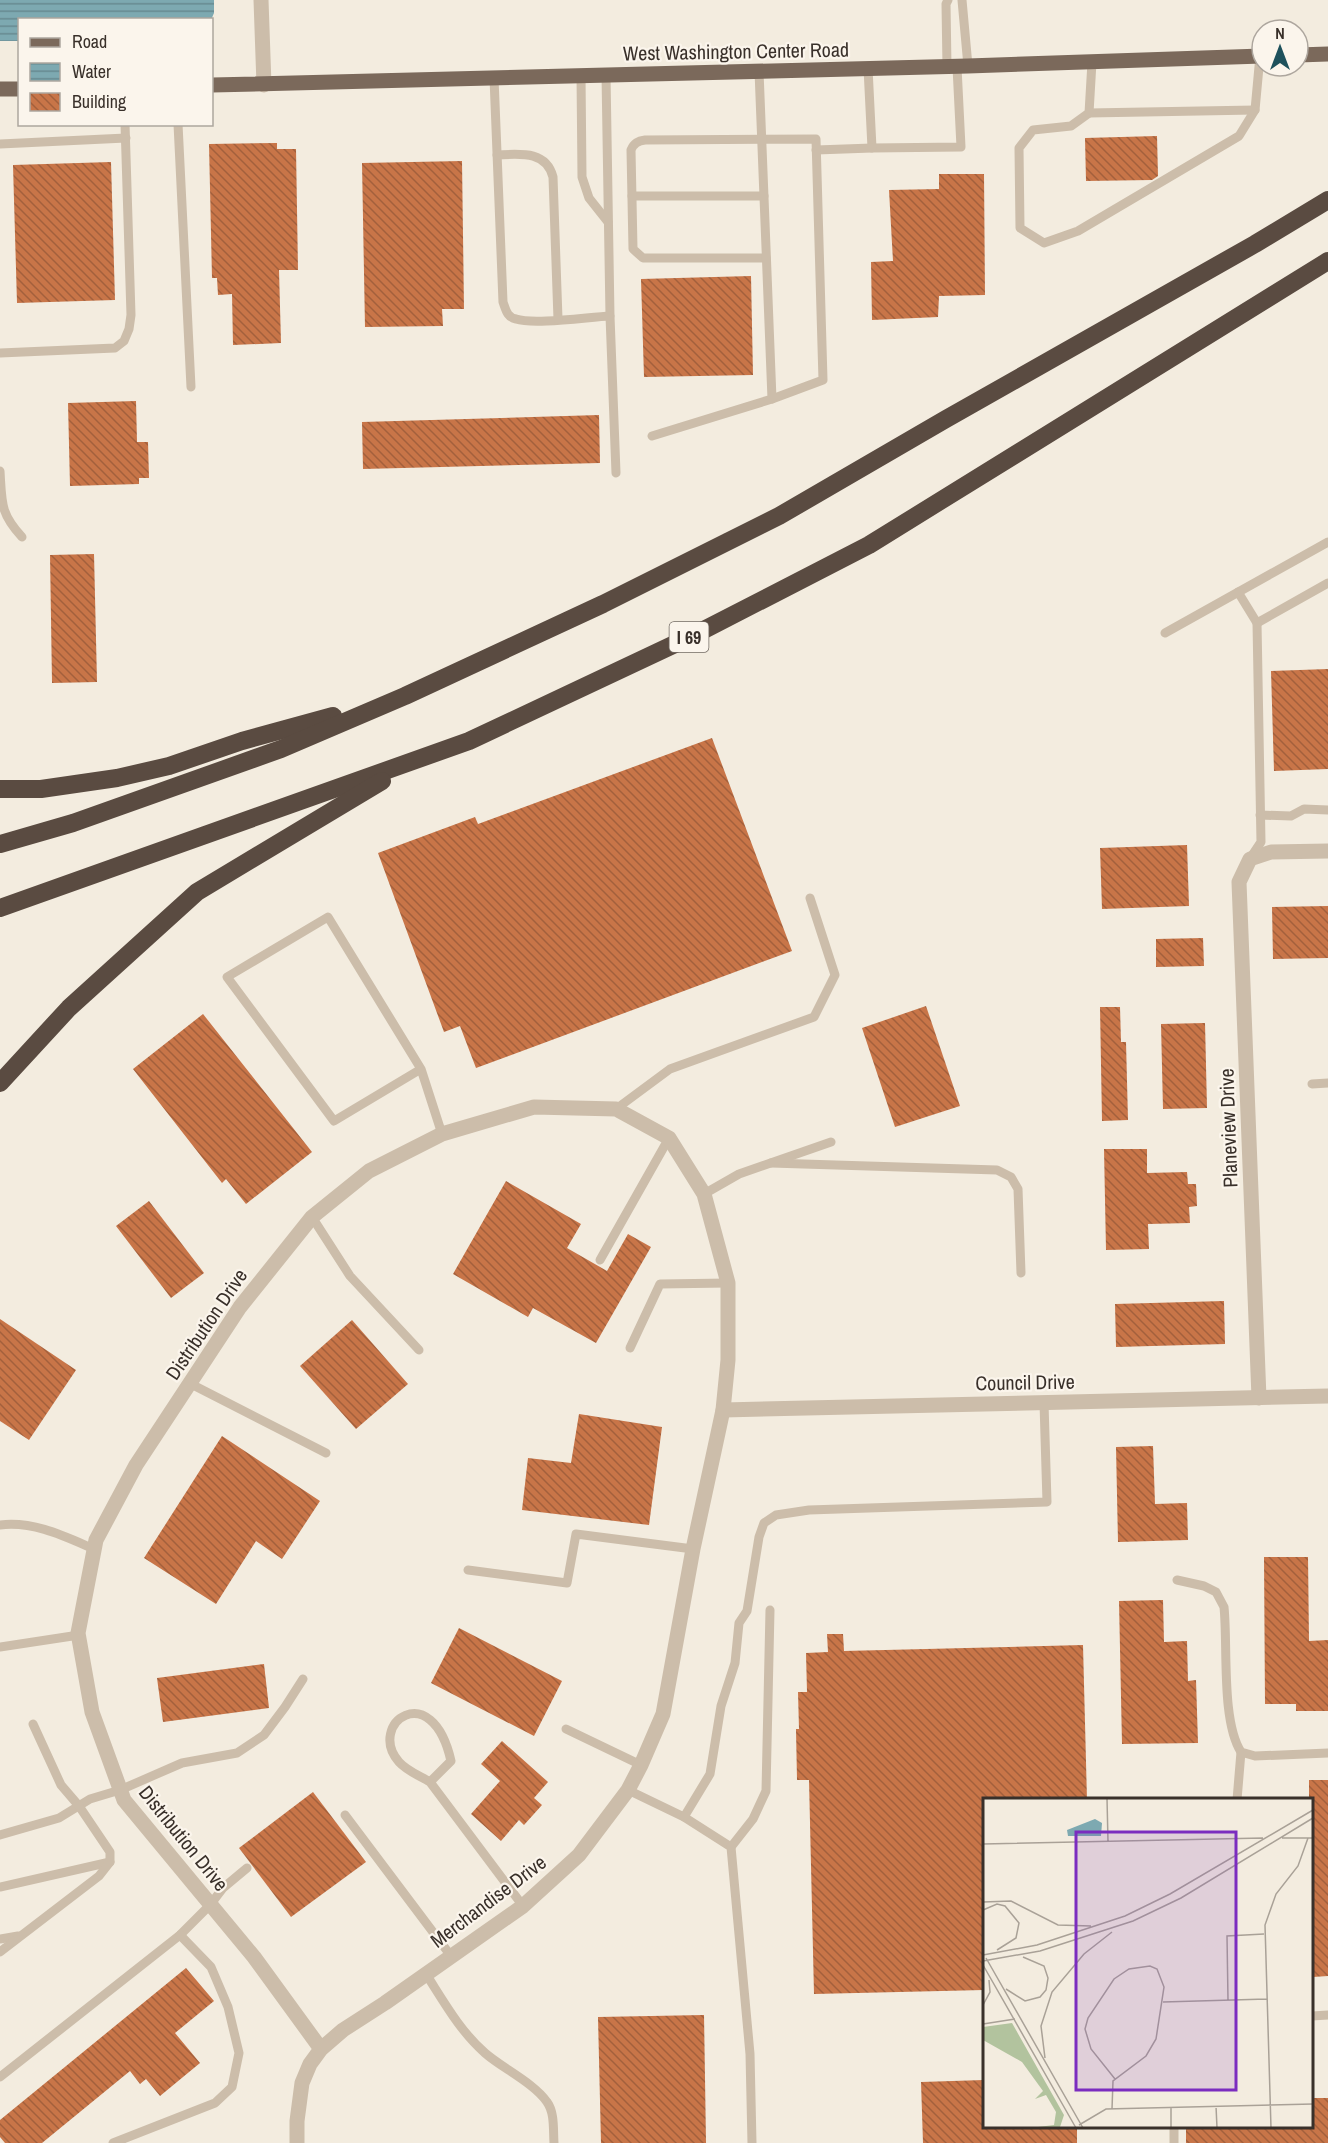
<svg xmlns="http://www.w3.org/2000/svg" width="1328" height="2143" viewBox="0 0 1328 2143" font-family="'Archivo Narrow',sans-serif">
<defs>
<pattern id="water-rules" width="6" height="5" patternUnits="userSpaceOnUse" patternTransform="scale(1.5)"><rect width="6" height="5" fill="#7da9b1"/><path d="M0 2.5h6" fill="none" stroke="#678a90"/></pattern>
<pattern id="building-back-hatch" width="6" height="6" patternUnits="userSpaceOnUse" patternTransform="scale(1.5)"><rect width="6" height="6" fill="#c87548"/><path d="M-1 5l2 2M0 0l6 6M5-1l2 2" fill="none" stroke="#a3603c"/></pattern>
</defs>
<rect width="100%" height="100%" fill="#f3ecdf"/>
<polygon fill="url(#water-rules)" points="0,0 214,0 214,13 211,20 20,20 19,41 0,41"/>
<g fill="url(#building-back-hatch)">
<polygon points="1157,136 1158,176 1152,180 1086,181 1085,138"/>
<polygon points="277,143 277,149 296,149 298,270 279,270 281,343 233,345 232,294 218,295 217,278 212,278 209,144"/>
<polygon points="462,161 464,309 442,309 443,326 365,327 362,163"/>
<polygon points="111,162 115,300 17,303 13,165"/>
<polygon points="939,174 984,174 985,295 939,296 938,317 872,320 871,262 893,261 889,190 939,189"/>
<polygon points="751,276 753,375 644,377 641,279"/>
<polygon points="136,401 137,442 148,442 149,478 139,478 139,484 70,486 68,403"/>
<polygon points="599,415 600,463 363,469 362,422"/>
<polygon points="94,554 97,682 52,683 50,555"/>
<polygon points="1328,669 1328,769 1274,771 1271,671"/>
<polygon points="712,738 792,951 476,1068 460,1026 444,1032 378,853 475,817 478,824"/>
<polygon points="1187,845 1189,906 1102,909 1100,848"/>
<polygon points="1328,906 1328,958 1273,959 1272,907"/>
<polygon points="1203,938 1204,966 1156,967 1156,939"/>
<polygon points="926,1006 960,1106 895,1127 862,1028"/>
<polygon points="1100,1007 1120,1007 1121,1042 1126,1042 1128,1120 1102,1121"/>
<polygon points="203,1014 312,1152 246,1204 226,1179 222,1183 133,1069"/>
<polygon points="1205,1023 1207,1108 1163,1109 1161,1024"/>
<polygon points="1104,1149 1147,1149 1147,1173 1187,1172 1188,1184 1196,1184 1197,1206 1189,1207 1190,1223 1148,1224 1149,1249 1106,1250"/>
<polygon points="506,1181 581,1224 567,1248 607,1271 628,1234 651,1247 596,1343 533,1308 528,1317 453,1274"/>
<polygon points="149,1201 204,1273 171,1298 116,1226"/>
<polygon points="1224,1301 1225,1344 1116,1347 1115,1304"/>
<polygon points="0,1319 76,1370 29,1440 0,1421"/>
<polygon points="352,1320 408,1384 356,1429 300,1366"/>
<polygon points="579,1414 662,1427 649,1525 522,1510 528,1458 571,1463"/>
<polygon points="222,1436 320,1501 282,1559 256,1541 216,1604 144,1558"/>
<polygon points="1153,1446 1155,1504 1187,1503 1188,1540 1118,1542 1116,1447"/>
<polygon points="1264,1557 1308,1557 1309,1641 1328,1640 1328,1711 1296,1711 1296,1704 1265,1704"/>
<polygon points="1163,1600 1164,1642 1187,1641 1188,1681 1196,1680 1198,1743 1122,1744 1119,1601"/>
<polygon points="459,1628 562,1681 534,1736 431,1683"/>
<polygon points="827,1634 843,1634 844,1651 1083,1645 1087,1800 984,1800 984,1990 814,1994 809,1780 797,1780 796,1729 799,1729 798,1692 807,1692 806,1653 828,1652"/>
<polygon points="264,1664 269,1708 163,1722 157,1678"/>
<polygon points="502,1741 548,1782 534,1798 542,1805 524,1825 519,1820 501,1841 471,1814 500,1781 481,1764"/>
<polygon points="1309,1780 1328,1780 1328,1976 1313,1977 1311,1800 1309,1800"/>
<polygon points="313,1792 366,1862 291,1917 239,1848"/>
<polygon points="186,1968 214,2001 175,2033 200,2063 160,2096 146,2079 140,2084 130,2071 42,2143 5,2143 0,2137 0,2120"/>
<polygon points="704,2015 706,2143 601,2143 598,2017"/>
<polygon points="984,2080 984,2127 1077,2127 1077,2143 923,2143 921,2082"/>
<polygon points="1311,2098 1328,2098 1328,2143 1186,2143 1186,2127 1311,2127"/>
</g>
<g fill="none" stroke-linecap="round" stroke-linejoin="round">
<g stroke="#ccbdaa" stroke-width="9">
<polyline points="962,0 968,66"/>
<polyline points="1092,62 1089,113 1071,126 1033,130 1019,148 1020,228 1044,243 1078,231 1239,136 1255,110 1260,56"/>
<polyline points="947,67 946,4 948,0"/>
<polyline points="868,68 872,148 961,147 957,67"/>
<polyline points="581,75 582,177 589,198 608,222"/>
<polyline points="606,75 610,316 616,473"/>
<path d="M494,78l9,224c3,8 4,15 13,17 18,6 72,-2 94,-3"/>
<polyline points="1089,113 1255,110"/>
<polyline points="178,124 191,387"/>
<polyline points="0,144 126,138"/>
<polyline points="816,150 872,148"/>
<path d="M497,155c22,-1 49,-5 56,22l5,142"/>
<polyline points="632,196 764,196"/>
<path d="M766,258h-123l-10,-9 -2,-99c3,-7 7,-9 14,-10l171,-1 7,241 -51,19"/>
<polyline points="0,353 115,348 124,341 129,329 131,315 125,124"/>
<polyline points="652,436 772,399 759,71"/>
<path d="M0,471c2,32 0,42 22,66"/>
<polyline points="1238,592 1257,623 1328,583"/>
<polyline points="1165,633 1328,542"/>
<polyline points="1260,815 1291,816 1304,809 1328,810"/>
<polyline points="1251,857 1261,842 1257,623"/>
<polyline points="421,1069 334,1121 227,977 328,917 421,1069 442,1134"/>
<polyline points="1312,1084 1328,1083"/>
<polyline points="616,1109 670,1069 814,1017 835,975 810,898"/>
<polyline points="771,1163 997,1170 1011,1177 1018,1189 1021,1273"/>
<polyline points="704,1194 739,1174 831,1142"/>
<polyline points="312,1217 350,1276 419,1350"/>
<polyline points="600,1260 669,1138"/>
<polyline points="630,1348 660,1284 728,1283"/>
<polyline points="191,1384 326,1453"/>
<path d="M0,1525c34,-4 64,11 94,24"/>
<polyline points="468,1570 567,1583 576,1534 693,1549"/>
<path d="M1177,1580l27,6 12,6 8,15c4,38 -3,114 17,145l14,4 73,-3"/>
<polyline points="0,1647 79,1635"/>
<polyline points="566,1729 641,1765"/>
<path d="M430,1782c-10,-6 -23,-11 -31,-20 -33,-38 33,-86 52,-1l-21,21 93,124"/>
<polyline points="628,1790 684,1817 731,1847 750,2054 752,2143"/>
<polyline points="1237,1800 1241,1752"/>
<polyline points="345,1815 451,1956"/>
<polyline points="684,1817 710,1774 721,1706 735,1663 739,1623 747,1611 759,1537 764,1523 776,1515 809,1510 1047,1502 1044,1403"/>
<polyline points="0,1835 59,1818 90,1799 120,1790 182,1763 237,1753 264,1735 285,1707 303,1679"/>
<polyline points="731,1847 753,1819 766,1791 770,1610"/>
<polyline points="0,1887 110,1862"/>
<polyline points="0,1939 18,1936"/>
<polyline points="0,1952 99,1876 110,1862 110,1852 79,1806 61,1785 33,1724"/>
<path d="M426,1974c18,28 34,57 59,79 17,15 49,30 62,49 8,11 6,28 7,41"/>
<polyline points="1312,2016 1328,2015"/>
<polyline points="0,2077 180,1935 210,1905 223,1888 247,1868"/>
<polyline points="1174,2126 1174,2143"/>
<polyline points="113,2143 215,2103 232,2087 239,2053 228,2007 211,1967 180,1935"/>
</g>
<g stroke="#ccbdaa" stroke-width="15">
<polyline points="261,0 264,85"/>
<polyline points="1259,1398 1239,882 1250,859 1271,852 1328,851"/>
<polyline points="723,1410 1328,1396"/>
<polyline points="297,2143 297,2121 302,2083 310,2064 321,2049 343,2030 385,2003 523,1906 579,1855 628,1790 641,1765 663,1714 693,1549 723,1410 728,1360 728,1283 704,1194 669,1138 616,1109 534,1107 442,1134 369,1171 312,1217 240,1307 136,1465 96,1540 78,1633 92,1712 124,1800 254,1957 321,2049"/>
</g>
<g stroke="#7b695b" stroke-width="15">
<polyline points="1298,55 1328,54"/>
<polyline points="212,85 968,66 1262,56"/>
<polyline points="0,89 20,89"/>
</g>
<g stroke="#5a4b41" stroke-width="18">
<polyline points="0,789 41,789 117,778 169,766 242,741 333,716"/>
<polyline points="0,844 73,823 281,749 405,696 603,604 779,516 946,419 1255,244 1328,200"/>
<polyline points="0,908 469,741 694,635 869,545 1328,261"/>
<polyline points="0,1083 69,1008 197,892 382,781"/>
</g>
</g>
<g text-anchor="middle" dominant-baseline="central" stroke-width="4.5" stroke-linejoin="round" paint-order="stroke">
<rect fill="#fbf5ec" stroke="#736b64" stroke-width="1.5" x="669.5" y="622" width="39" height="30" rx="4.5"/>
<g font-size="18" font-weight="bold" fill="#39302a">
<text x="689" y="637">I 69</text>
</g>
<g font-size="20" fill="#39302a" stroke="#fbf5ec">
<text transform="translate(736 51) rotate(-1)">West Washington Center Road</text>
<text transform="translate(1228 1128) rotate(-92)">Planeview Drive</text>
<text transform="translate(206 1324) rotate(-56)">Distribution Drive</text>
<text transform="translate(1025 1382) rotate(-1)">Council Drive</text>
<text transform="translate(184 1838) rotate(51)">Distribution Drive</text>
<text transform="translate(488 1901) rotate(-37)">Merchandise Drive</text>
</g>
</g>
<g transform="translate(983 1798)">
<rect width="330" height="330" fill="#f3ecdf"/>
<path d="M29,225l52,92 -4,12 -30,1 24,-3 2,-13 -10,-17 -11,4 8,-8 -21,-29 -39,-22v-13z" fill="#b2c39e"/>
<path d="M112,21l7,4 -1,13h-33l-1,-6z" fill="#7da9b1"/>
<path fill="none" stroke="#a9a197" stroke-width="1.5" d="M124,0l1,44M299,40h31M0,46l280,-6M0,104l28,-1 47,24 33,1M0,112l14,-6 8,2 14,17 -3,15 -19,12M0,157l54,-10 88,-29 45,-22 143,-84M3,160l97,170M0,163l57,-10 93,-30 48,-23 132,-80M0,167l93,163M23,191l19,12 15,-4 6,-7 2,-12 -4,-12 -21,-9M245,202l-1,-64 37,-2M180,204l104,-3M0,207l7,-13 -1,-12M0,226l32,-5M62,260l-4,-32 11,-34 32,-38 28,-22M233,308l1,22M188,309v21M129,311l1,-28 33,-25 10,-17 8,-52 -7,-18 -7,-3 -21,3 -15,10 -26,39 -3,11 6,20 24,30M96,327l27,-16 207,-5M288,330l-6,-203 11,-31 22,-28 10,-28"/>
<path fill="#7b2cbf" fill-opacity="0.15" stroke="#7b2cbf" stroke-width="3" d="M93,34h160v258h-160z"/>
<rect width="330" height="330" fill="none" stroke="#39302a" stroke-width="3"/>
</g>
<rect x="18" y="18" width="195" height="108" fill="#fbf5ec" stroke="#ada69e" stroke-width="1.5"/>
<rect x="30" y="38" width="30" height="9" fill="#7b695b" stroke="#ada69e" stroke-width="1.5"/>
<text x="72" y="48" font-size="18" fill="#39302a">Road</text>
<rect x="30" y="63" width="30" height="18" fill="url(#water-rules)" stroke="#ada69e" stroke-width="1.5"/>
<text x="72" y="78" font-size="18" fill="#39302a">Water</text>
<rect x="30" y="93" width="30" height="18" fill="url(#building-back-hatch)" stroke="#ada69e" stroke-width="1.5"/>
<text x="72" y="108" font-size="18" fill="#39302a">Building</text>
<g transform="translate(1280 48)"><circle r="28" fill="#fbf5ec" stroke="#ada69e" stroke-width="1.5"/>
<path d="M0-4.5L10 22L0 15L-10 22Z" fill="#1e515c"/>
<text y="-9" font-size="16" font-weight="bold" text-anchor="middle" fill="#39302a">N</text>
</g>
</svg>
